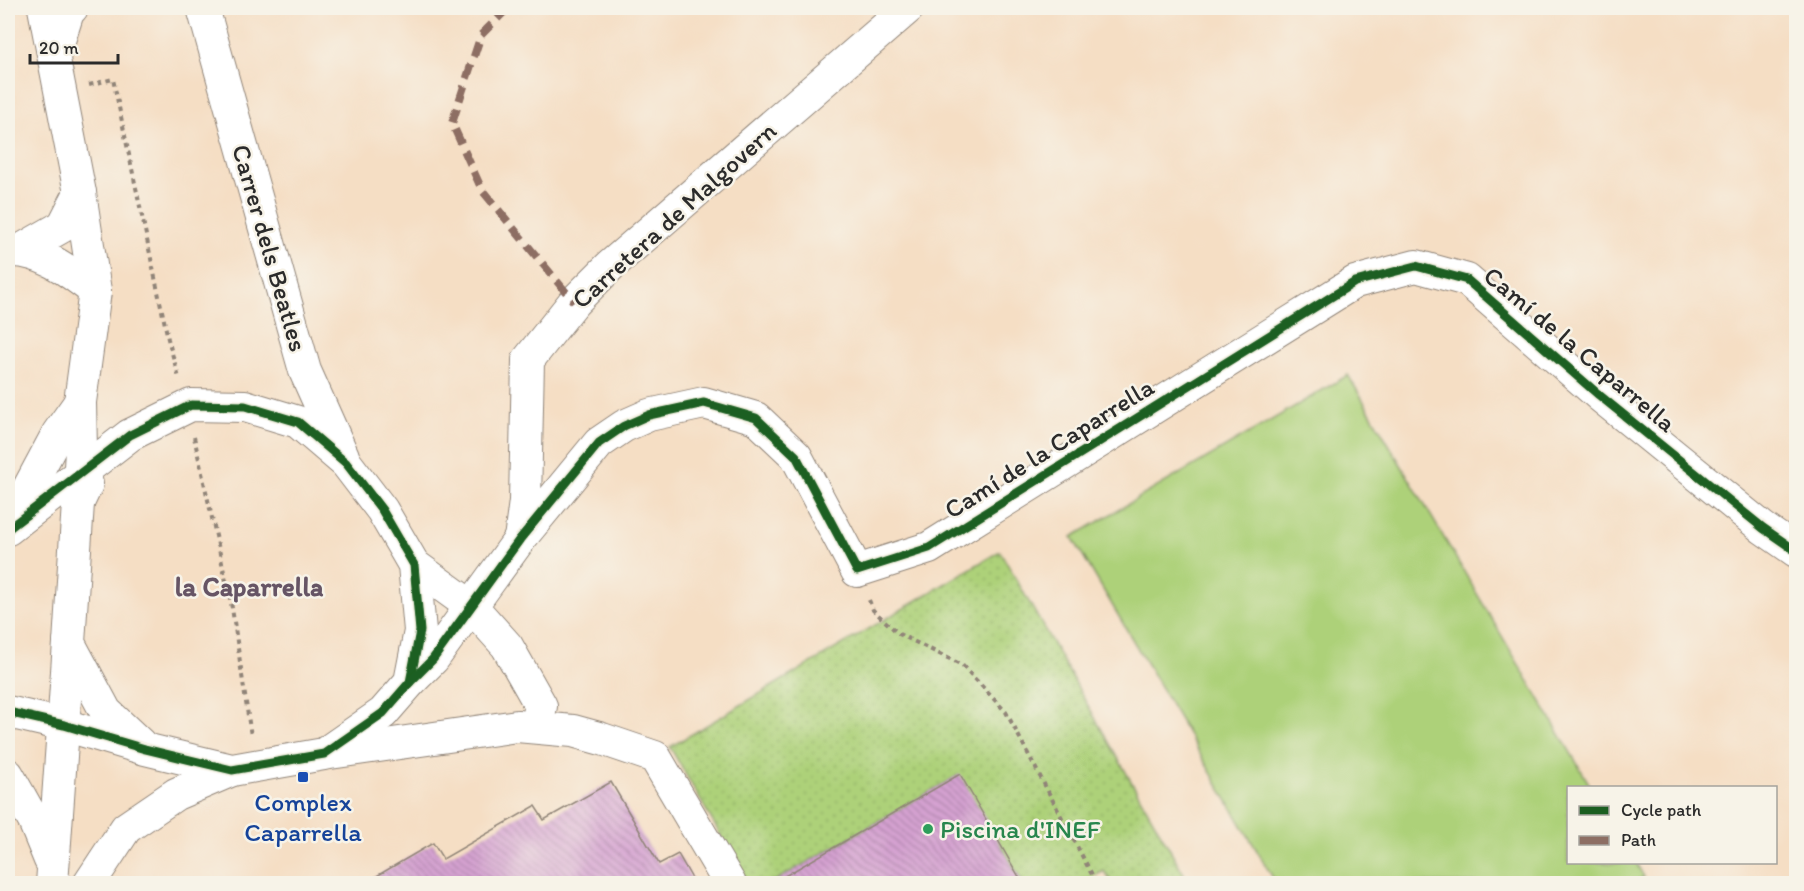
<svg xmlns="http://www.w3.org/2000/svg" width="1804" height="891" viewBox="0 0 1804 891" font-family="Itim,sans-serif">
<defs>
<pattern id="grass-dots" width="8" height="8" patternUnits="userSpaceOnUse" patternTransform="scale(1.5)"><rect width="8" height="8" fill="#add179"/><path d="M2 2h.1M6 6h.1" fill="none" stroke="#95b469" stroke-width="1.8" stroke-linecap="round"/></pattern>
<pattern id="building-back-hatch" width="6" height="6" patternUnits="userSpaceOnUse" patternTransform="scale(1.5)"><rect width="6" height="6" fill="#d5a2d1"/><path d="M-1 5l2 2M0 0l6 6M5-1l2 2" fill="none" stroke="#ad84aa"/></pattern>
</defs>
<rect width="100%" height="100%" fill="#f7f3e8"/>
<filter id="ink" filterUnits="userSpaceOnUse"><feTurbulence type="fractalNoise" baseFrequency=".0167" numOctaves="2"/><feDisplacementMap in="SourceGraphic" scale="12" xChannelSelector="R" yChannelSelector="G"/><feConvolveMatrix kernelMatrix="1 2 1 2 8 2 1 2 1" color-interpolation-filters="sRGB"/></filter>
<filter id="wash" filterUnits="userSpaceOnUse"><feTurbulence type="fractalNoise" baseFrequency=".008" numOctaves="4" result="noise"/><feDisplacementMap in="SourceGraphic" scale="24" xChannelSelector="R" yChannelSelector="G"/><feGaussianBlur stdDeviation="1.35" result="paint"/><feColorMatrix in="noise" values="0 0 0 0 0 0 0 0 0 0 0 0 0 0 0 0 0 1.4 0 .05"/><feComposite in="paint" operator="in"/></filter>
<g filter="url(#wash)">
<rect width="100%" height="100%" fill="#f5dec4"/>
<polygon fill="url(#grass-dots)" stroke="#6c7e52" stroke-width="1.5" points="1000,551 1189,883 1112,883 1104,871 1082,883 1023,883 959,775 771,883 748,883 670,747"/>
<polygon fill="#add179" stroke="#6c7e52" stroke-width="1.5" points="1348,375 1591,787 1568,788 1568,862 1636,863 1644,877 1633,883 1276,883 1072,537"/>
<g id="blocks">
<g fill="url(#building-back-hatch)">
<polygon points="960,774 1023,884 771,884"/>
<polygon points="611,782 659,864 678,854 695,884 363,884 433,843 443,859 535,806 544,820"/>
</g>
</g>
</g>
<g filter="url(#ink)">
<use href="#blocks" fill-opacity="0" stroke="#908478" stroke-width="1.5"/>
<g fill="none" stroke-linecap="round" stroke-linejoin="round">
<g stroke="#908478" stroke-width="34">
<g id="minor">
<polyline points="44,8 80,193 95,291 80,402 81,450 78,503"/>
<polyline points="203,8 305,371 343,456"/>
<polyline points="55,53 68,12 72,8"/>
<polyline points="21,250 63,226 80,193"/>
<path d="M8,251c33,-2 61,20 87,40"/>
<polyline points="87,484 78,503 69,643 106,712 140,744"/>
<polyline points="11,521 58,433 80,402"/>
<polyline points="8,529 130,435 191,405 245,406 298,422 346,463 382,510 414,565 420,631 410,682 383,713 324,754 232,770 145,749 64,725 8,712"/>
<polyline points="520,539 525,501 528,360 574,302 610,266 908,8"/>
<polyline points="414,565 472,607 507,646 541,706 536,727"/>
<polyline points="410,682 433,659 520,539 599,443 624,426 649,415 704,403 756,418 796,456 857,571 929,548 1355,282 1416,266 1467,280 1599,395 1763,528 1796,551"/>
<polyline points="330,753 517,726 573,731 602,739 655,757 730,884"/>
<polyline points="8,775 34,821 50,860"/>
<polyline points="52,884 69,643"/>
<polyline points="89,884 126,828 176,794 232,770"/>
</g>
</g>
<g stroke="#908478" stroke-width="4" stroke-dasharray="4.5 4.5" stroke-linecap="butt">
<polyline points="89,85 113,79 168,339 179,378"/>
<polyline points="194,437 232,608 251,736"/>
<polyline points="869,600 873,610 899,634 962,665 1006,712 1097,884"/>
</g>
<use href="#minor" stroke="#fff" stroke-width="32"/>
<polyline stroke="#8d6e63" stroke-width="8" stroke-dasharray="15 8" stroke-linecap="butt" points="508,8 481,35 452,123 482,190 574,302"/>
<g stroke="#f7f3e8" stroke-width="13">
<g id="cycleway">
<polyline points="8,529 130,435 191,405 245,406 298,422 346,463 382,510 414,565 420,631 410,682 383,713 324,754 232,770 145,749 64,725 8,712"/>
<polyline points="410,682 433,659 520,539 599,443 624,426 649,415 704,403 756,418 796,456 857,571 929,548 1355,282 1416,266 1467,280 1599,395 1763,528 1796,551"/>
</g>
</g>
<use href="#cycleway" stroke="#1b5e20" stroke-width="9"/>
</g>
</g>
<rect fill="#1a4fb4" stroke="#f7f3e8" stroke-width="2" x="297" y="771" width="12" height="12" rx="3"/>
<circle fill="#2e9e5b" stroke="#f7f3e8" stroke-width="2" cx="928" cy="829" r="6"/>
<g text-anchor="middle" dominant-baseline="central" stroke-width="5" stroke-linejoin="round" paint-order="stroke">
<g font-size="26" fill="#2b2b2b" stroke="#f7f3e8">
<text transform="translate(674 215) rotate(-42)">Carretera de Malgovern</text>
<text transform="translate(270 248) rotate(74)">Carrer dels Beatles</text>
<text transform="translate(1580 349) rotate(40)">Camí de la Caparrella</text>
<text transform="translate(1049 448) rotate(-32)">Camí de la Caparrella</text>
</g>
<g font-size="26" fill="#164399" stroke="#f7f3e8">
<text x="303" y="802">Complex<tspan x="303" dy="30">Caparrella</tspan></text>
</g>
<g font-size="26" fill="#27864d" stroke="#f7f3e8" text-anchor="start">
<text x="940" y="829">Piscina d'INEF</text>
</g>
<g font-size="27" font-weight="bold" fill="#665565" stroke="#f7f3e8">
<text x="249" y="586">la Caparrella</text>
</g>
</g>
<rect width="1804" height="891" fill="none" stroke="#f7f3e8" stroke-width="30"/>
<rect x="1567" y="786" width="210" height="78" fill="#f7f3e8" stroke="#a5a39c" stroke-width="1.5"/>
<rect x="1579" y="806" width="30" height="9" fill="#1b5e20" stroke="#a5a39c" stroke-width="1.5"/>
<text x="1621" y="816" font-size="18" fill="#2b2b2b">Cycle path</text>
<rect x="1579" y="836" width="30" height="9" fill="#8d6e63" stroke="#a5a39c" stroke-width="1.5"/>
<text x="1621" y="846" font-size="18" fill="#2b2b2b">Path</text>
<path d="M30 54v9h88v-9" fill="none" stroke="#2b2b2b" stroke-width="3"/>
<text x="39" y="54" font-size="18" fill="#2b2b2b" stroke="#f7f3e8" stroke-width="4.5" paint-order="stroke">20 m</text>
</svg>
